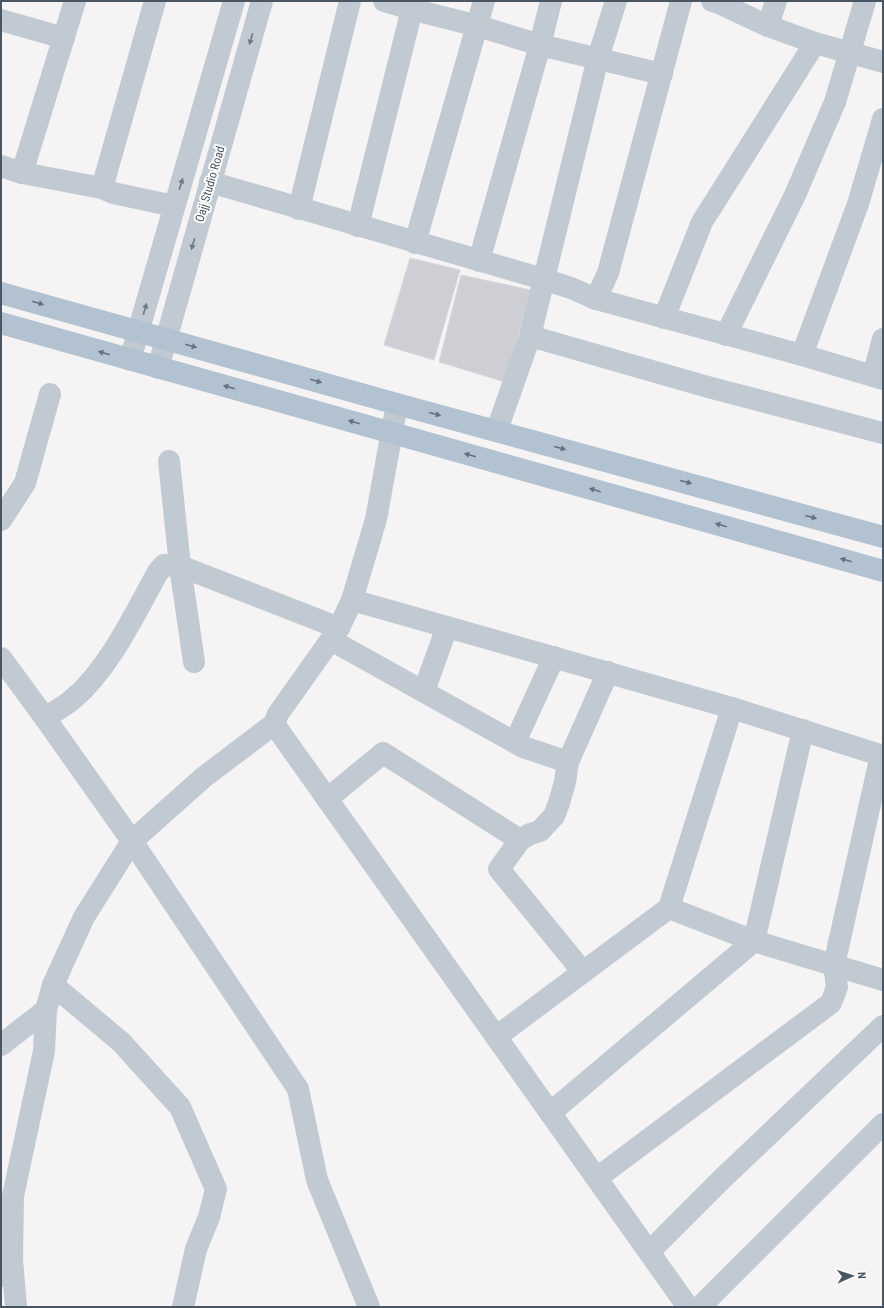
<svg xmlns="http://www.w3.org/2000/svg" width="884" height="1308" viewBox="0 0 884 1308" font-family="'Roboto Condensed',sans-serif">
<rect width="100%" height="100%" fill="#f5f3f3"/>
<g fill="#cdcfd5" stroke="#d7d9de">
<polygon points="410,258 460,270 434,360 384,345"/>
<polygon points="461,275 531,290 505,382 439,362"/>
</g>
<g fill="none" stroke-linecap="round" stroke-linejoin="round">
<g stroke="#c1cad2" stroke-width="22">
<polyline points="384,1 411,9 478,26 540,45 662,74"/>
<polyline points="616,1 598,58 530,336 708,387 883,433"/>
<polyline points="712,1 719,3 768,26 815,43 883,62"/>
<polyline points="1,20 64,38"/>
<polyline points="768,26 776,1"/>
<polyline points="1,166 22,173 102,188 113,193 174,206"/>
<polyline points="22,173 75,1"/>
<polyline points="210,182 543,279 571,288 596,299 802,355 883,379"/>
<polyline points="102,188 155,1"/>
<polyline points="299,209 350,1"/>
<polyline points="358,226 414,1"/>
<polyline points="415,243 484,1"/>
<polyline points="479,261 540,45 551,1"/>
<polyline points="596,299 608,273 681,1"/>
<polyline points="664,318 702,222 815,43"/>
<polyline points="726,335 795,195 835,102 865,1"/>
<polyline points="802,355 858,204 883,119"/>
<polyline points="130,360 234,1"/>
<polyline points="158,368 262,1"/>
<polyline points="873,376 883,339"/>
<polyline points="497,430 530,336"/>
<polyline points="169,461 180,566 194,662"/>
<polyline points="1,520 25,483 50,394"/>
<polyline points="352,600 732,708 883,756"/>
<polyline points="331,640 523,747 568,762"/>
<polyline points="1,658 45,718 132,841 298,1089 317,1180 369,1307"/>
<polyline points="424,691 447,627"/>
<path d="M45,718c9,-6 20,-12 28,-19 36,-30 62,-86 85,-127l6,-7 16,1 159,62"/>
<polyline points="274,724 688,1307"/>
<polyline points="515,742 554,657"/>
<polyline points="327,799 383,753 520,840"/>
<polyline points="669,908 754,941 883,980"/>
<polyline points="583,972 499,869 520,840 530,834 540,831 554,816 559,803 565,782 568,762 608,672"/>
<polyline points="53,985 121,1042 180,1107 216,1189 209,1217 196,1249 183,1307"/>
<polyline points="496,1037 669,908 732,708"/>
<polyline points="1,1045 46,1010"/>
<polyline points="550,1113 754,941 803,730"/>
<polyline points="597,1178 831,1003 837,987 834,965 881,755"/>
<polyline points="649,1252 722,1179 883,1026"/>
<polyline points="12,1260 16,1307"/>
<polyline points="1,1276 12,1260 13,1196 44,1051 46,1010 53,985 84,917 132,841 204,777 274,724 278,714 339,628 352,600 376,519 397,404"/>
<polyline points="700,1307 883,1124"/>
</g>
<g stroke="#b3c2d1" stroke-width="22">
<polyline points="1,293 397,404 883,537"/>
<polyline points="1,323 883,571"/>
</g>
</g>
<defs><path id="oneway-solid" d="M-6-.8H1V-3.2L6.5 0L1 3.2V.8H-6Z"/></defs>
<g fill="#6e7983">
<use href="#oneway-solid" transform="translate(251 39) rotate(106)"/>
<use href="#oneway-solid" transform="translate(181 184) rotate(-73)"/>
<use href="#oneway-solid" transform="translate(193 244) rotate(106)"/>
<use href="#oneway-solid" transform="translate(145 309) rotate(-74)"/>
</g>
<g fill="#64717d">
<use href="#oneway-solid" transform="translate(38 303) rotate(16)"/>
<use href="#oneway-solid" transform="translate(191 346) rotate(16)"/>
<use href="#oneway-solid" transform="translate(104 353) rotate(-164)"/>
<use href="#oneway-solid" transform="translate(316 381) rotate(16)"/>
<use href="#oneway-solid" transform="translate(229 387) rotate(-164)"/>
<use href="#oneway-solid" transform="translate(435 414) rotate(15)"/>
<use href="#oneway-solid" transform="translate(354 422) rotate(-164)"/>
<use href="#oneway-solid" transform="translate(560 448) rotate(15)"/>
<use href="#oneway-solid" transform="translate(470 455) rotate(-164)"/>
<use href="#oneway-solid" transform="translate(686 482) rotate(15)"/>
<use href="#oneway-solid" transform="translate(595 490) rotate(-164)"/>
<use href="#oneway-solid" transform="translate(811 517) rotate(15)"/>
<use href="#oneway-solid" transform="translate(721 525) rotate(-164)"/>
<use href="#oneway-solid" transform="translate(846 560) rotate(-164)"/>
</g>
<g text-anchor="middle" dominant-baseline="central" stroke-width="4" stroke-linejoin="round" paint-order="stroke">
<g font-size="12" fill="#4a5661" stroke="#fff">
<text transform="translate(210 184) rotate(-74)">Oajj Studio Road</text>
</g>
</g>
<rect width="884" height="1308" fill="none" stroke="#4a5661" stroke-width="4"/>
<g transform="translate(852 1276) rotate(87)" stroke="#ffffff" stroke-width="3" paint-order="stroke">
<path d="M0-3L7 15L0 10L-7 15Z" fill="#4a5661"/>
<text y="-6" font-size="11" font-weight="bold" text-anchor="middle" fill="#4a5661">N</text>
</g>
</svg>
